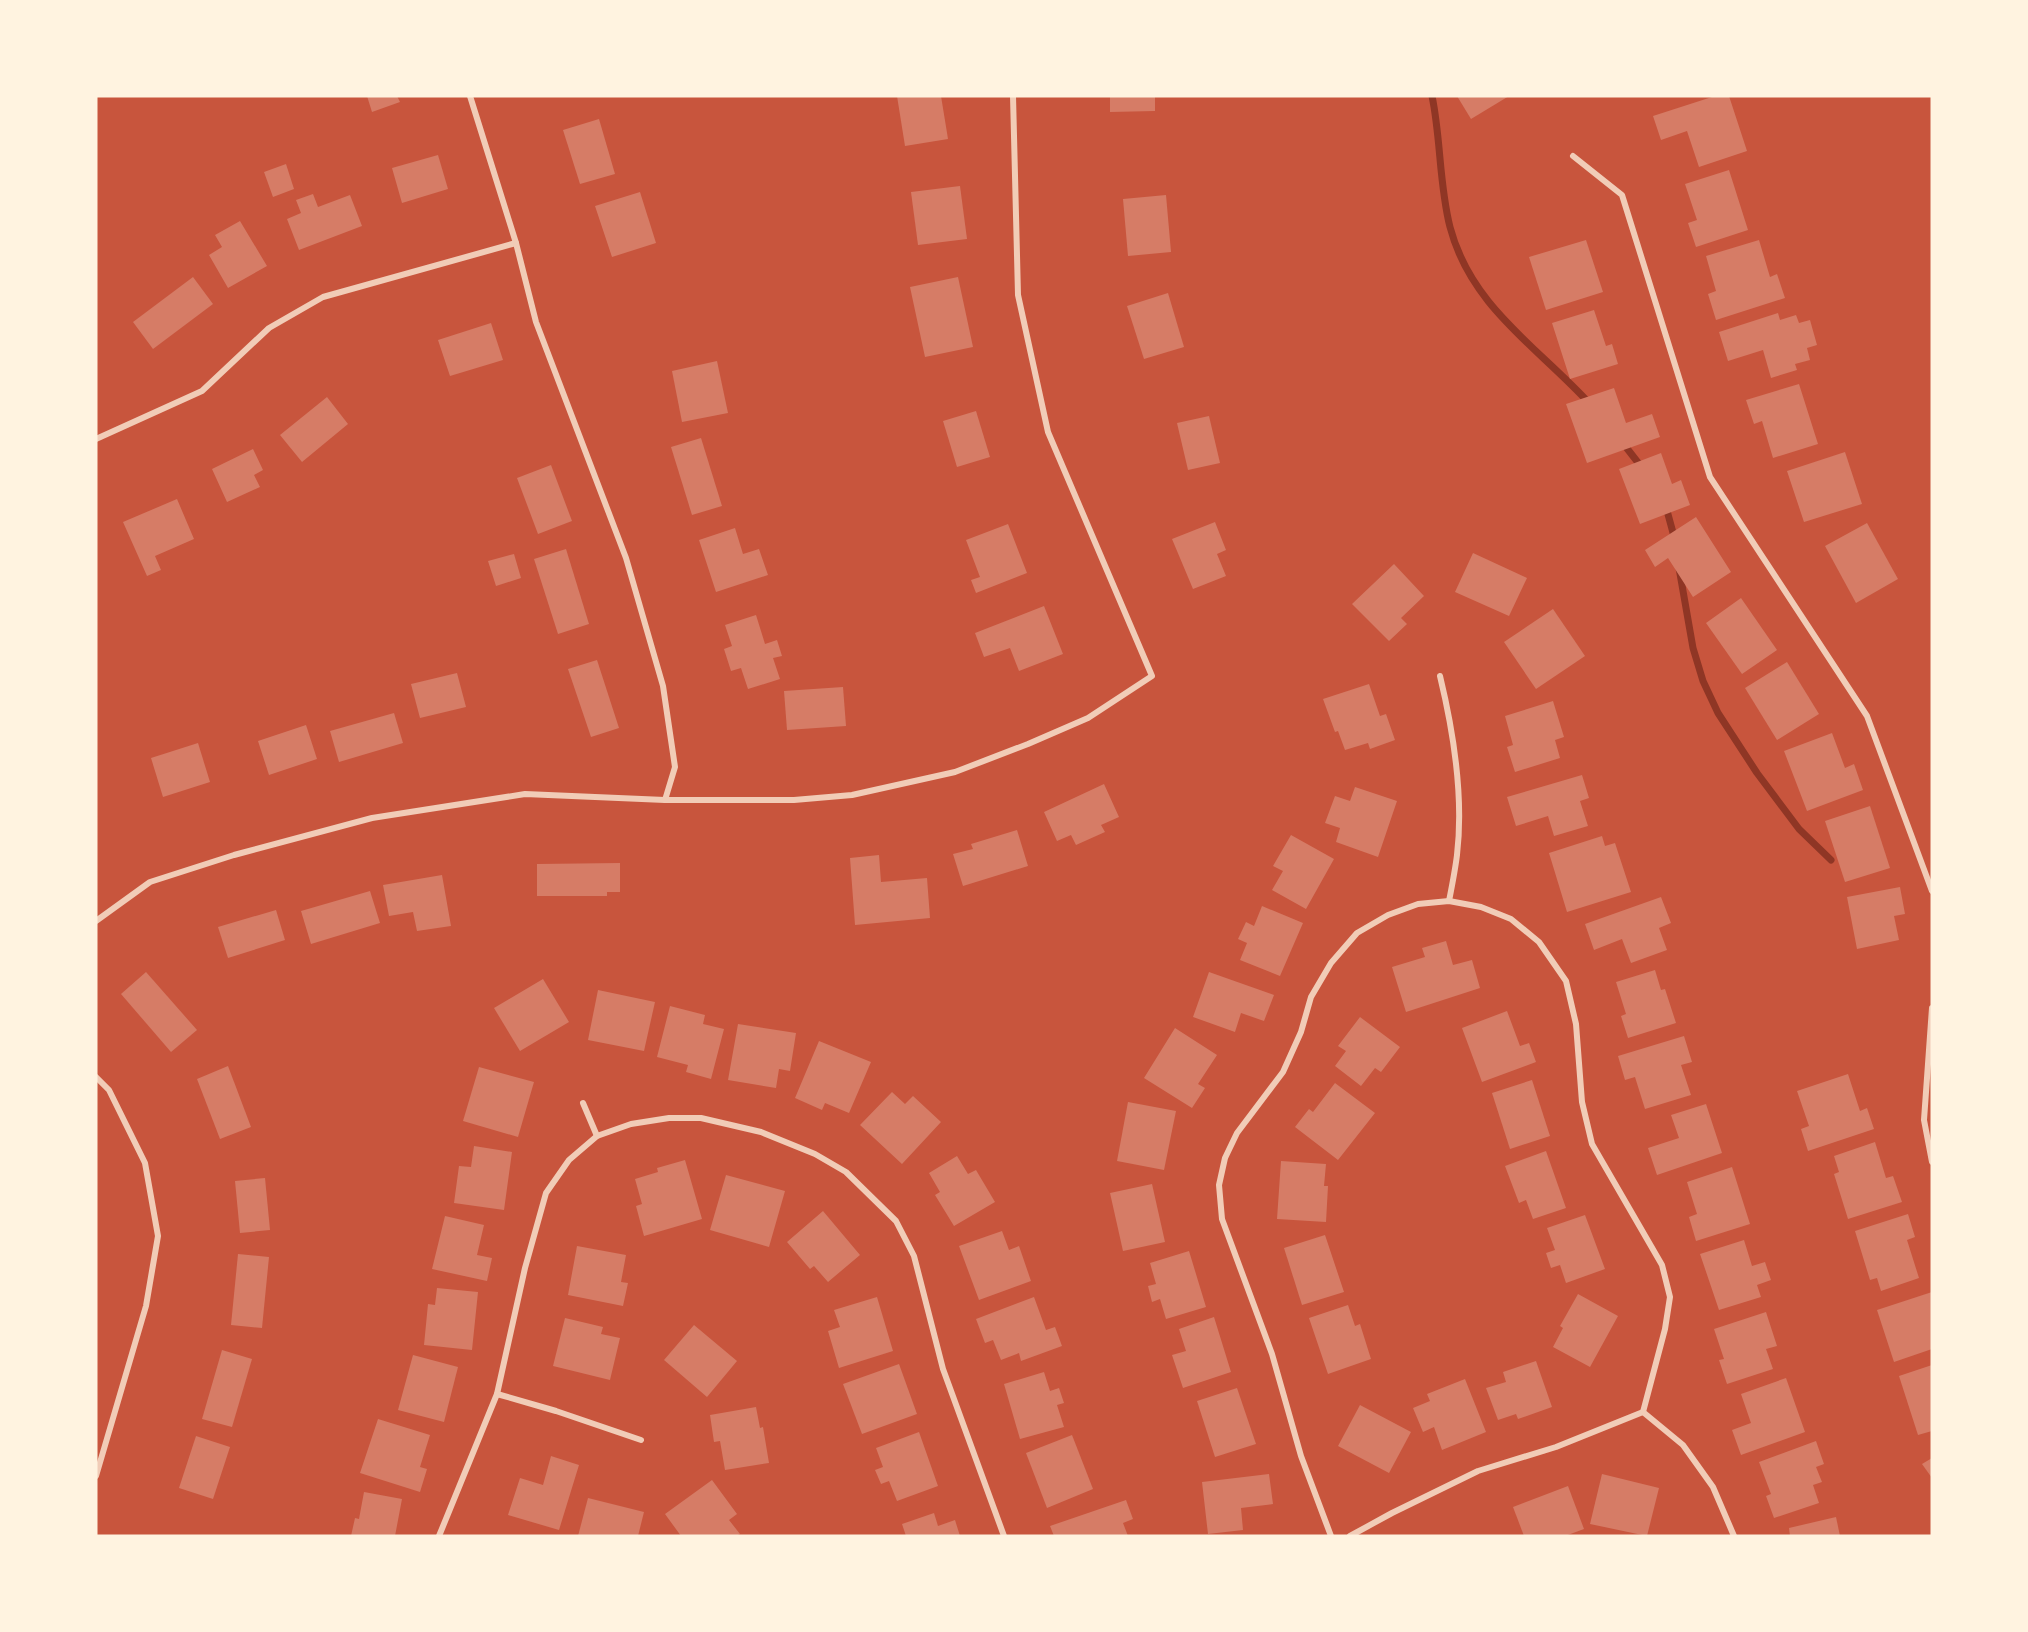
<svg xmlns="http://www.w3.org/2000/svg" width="2028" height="1632" viewBox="0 0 2028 1632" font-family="Merriweather,serif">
<rect width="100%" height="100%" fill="#c8553d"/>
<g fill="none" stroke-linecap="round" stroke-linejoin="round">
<g stroke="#8f3625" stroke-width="7">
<path d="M1432,96c9,43 7,88 18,131 21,80 88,120 140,177"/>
<polyline points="1622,442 1643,469"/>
<polyline points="1666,507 1675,540"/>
<polyline points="1679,568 1693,648 1703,681 1718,713 1757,773 1799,829 1831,860"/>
</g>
</g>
<g fill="#d67c66">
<polygon points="367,96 397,96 400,102 372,112"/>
<polygon points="897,96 941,96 948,139 905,146"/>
<polygon points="1110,96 1155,96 1155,111 1110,112"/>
<polygon points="1457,96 1509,96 1471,119"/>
<polygon points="1715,96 1729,96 1747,151 1699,167 1687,131 1661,140 1653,116"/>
<polygon points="599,119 615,174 580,184 563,130"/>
<polygon points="438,155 448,189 402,203 392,168"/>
<polygon points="286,164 294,189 273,197 264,172"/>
<polygon points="1729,170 1748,230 1696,247 1688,223 1697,220 1685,184"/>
<polygon points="960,186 967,239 918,245 911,192"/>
<polygon points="640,192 656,243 612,257 595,206"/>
<polygon points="313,194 318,207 350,195 362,226 299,250 287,219 301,213 296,200"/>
<polygon points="1166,195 1171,252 1128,256 1123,199"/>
<polygon points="240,221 267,266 228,288 209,255 222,247 215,235"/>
<polygon points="1586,240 1603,292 1546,310 1529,257"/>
<polygon points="1759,240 1770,277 1777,274 1785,298 1716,320 1708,294 1716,291 1706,256"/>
<polygon points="193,277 213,304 153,349 133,322"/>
<polygon points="958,277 973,347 925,357 910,287"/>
<polygon points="1168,293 1184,347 1144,359 1127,306"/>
<polygon points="1594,310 1606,346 1612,344 1618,364 1570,379 1552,323"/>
<polygon points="1778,313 1780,320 1796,315 1799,323 1810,320 1817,345 1807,348 1810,360 1795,364 1797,370 1771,378 1763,350 1728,361 1719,332"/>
<polygon points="491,323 503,360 450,376 438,340"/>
<polygon points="717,361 728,413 682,422 672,371"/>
<polygon points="1799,384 1818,444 1773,458 1762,421 1754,424 1746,400"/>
<polygon points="1614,388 1626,423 1652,414 1660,437 1587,463 1566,404"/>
<polygon points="327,397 348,424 302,462 280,435"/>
<polygon points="976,411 990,457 957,467 943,421"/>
<polygon points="1209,416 1220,463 1188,470 1177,423"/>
<polygon points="701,438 722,506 692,515 671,447"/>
<polygon points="253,449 263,470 254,475 260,487 227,502 212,469"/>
<polygon points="1845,452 1862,504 1804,522 1787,471"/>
<polygon points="1661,453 1672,484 1681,480 1690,505 1640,524 1619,469"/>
<polygon points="551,465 572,521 538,534 517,478"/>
<polygon points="177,499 194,539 155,556 161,570 147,576 123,522"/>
<polygon points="1696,517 1731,572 1693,597 1668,558 1655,567 1645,550"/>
<polygon points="1215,522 1226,550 1217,554 1226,576 1193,589 1172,539"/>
<polygon points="1867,523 1898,579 1856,603 1825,546"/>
<polygon points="1008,524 1027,573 976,593 971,580 980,577 966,540"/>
<polygon points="735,528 743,554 759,549 768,575 716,592 699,540"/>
<polygon points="566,549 589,624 558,634 534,559"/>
<polygon points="1473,553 1527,578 1509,616 1455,592"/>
<polygon points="514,554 521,578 496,586 488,561"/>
<polygon points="1394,564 1424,596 1401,618 1407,624 1389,641 1352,604"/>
<polygon points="1741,598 1777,650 1742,674 1706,623"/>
<polygon points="1044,606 1063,654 1019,671 1010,648 984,657 975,633"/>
<polygon points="1553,609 1585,656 1536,689 1504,642"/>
<polygon points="756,615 765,644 777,640 782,656 773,658 780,679 748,689 741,668 731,671 724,649 732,646 725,625"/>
<polygon points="597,660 619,728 591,737 568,669"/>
<polygon points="1787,662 1819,714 1777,740 1745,688"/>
<polygon points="457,673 466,707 420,718 411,684"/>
<polygon points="1369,684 1380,716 1386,714 1395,740 1370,749 1368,743 1345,750 1338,731 1335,732 1323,699"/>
<polygon points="843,687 846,726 787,730 784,691"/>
<polygon points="1553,701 1564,737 1555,740 1560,758 1515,772 1507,747 1513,745 1505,716"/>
<polygon points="394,713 403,743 339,762 330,731"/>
<polygon points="306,725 317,759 269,775 258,741"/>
<polygon points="1832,733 1845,768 1854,764 1863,790 1807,811 1784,751"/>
<polygon points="198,743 210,782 163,797 151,758"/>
<polygon points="1582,775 1589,798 1580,801 1588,826 1554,836 1548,816 1516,826 1507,797"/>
<polygon points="1104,784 1119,817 1101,825 1105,832 1076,845 1071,835 1057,841 1044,812"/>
<polygon points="1355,787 1397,801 1378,857 1336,842 1340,828 1325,823 1335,796 1350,801"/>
<polygon points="1870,806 1890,868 1845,882 1825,821"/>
<polygon points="1017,830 1028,866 963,886 953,854 973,849 971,844"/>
<polygon points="1291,835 1334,859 1306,909 1272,890 1283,871 1273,866"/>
<polygon points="1602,836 1605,846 1615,843 1631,892 1567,912 1549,853"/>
<polygon points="879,855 881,882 927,878 930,918 855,925 850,858"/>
<polygon points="620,863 620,892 607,892 607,896 537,896 537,864"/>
<polygon points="442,875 451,926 417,931 413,912 389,916 383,885"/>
<polygon points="1900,887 1905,914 1894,916 1899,940 1857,949 1847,897"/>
<polygon points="370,891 380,923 311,944 301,911"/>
<polygon points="1661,897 1671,923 1659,928 1667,950 1631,963 1622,939 1594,950 1585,924"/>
<polygon points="1262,906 1303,923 1280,976 1240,960 1247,943 1238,939 1246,922 1254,926"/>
<polygon points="276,910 285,940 228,958 218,927"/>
<polygon points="1446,941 1453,965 1472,960 1480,988 1406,1012 1392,967 1425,957 1422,948"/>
<polygon points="1655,970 1661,990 1665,989 1676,1023 1628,1038 1621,1016 1626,1014 1616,982"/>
<polygon points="146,972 197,1030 171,1052 121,994"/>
<polygon points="1209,972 1274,995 1264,1021 1241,1013 1235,1032 1193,1017"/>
<polygon points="543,979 569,1022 520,1051 494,1008"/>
<polygon points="598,990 655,1002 644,1051 588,1040"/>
<polygon points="670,1006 705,1015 703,1024 724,1029 711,1079 686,1072 688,1065 657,1057"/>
<polygon points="1507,1011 1520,1046 1529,1043 1536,1062 1482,1082 1462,1028"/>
<polygon points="1360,1017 1400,1047 1381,1072 1375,1068 1361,1086 1335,1066 1346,1051 1338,1046"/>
<polygon points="738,1024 796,1033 790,1071 779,1069 776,1088 728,1080"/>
<polygon points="1175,1028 1217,1055 1198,1084 1205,1088 1192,1108 1144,1078"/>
<polygon points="1684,1036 1692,1062 1681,1065 1691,1095 1645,1109 1635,1077 1625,1080 1618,1056"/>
<polygon points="819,1041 871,1062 849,1113 825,1103 822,1110 795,1098"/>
<polygon points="228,1066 251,1127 220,1139 197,1079"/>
<polygon points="479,1067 534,1082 518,1137 463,1121"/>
<polygon points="1848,1074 1860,1111 1867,1108 1874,1129 1808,1151 1801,1129 1809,1126 1797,1091"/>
<polygon points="1532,1080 1550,1136 1510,1149 1492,1093"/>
<polygon points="1335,1083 1375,1113 1338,1160 1295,1127 1309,1109 1313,1112"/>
<polygon points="892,1092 905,1104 913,1096 941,1122 902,1164 860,1125"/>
<polygon points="1128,1102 1176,1111 1164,1170 1117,1161"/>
<polygon points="1706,1104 1722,1153 1657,1175 1648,1148 1679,1138 1671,1115"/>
<polygon points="1875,1142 1886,1178 1893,1176 1902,1202 1848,1219 1834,1174 1839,1172 1834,1156"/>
<polygon points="474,1146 512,1152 504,1210 454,1203 459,1166 471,1167"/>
<polygon points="1546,1151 1566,1208 1533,1219 1526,1200 1519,1203 1505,1166"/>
<polygon points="957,1156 968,1174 976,1170 995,1202 954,1226 935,1195 940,1192 929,1173"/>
<polygon points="685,1160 702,1219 644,1236 636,1206 642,1204 635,1179 658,1172 657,1168"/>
<polygon points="1281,1161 1326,1164 1324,1186 1328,1186 1326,1222 1277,1219"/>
<polygon points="1732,1167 1750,1224 1696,1241 1689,1217 1697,1214 1687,1182"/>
<polygon points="726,1175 785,1191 769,1247 710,1230"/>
<polygon points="265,1178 270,1230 240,1233 235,1181"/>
<polygon points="1152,1184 1165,1242 1123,1251 1110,1193"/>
<polygon points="823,1211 860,1255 828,1282 814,1266 810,1269 787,1242"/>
<polygon points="1908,1214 1915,1237 1907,1240 1919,1278 1881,1291 1877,1278 1870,1280 1855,1231"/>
<polygon points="1585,1215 1605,1269 1566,1283 1560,1265 1551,1268 1546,1253 1555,1250 1547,1228"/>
<polygon points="445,1216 484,1225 477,1255 492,1258 487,1281 432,1269"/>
<polygon points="1002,1231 1009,1250 1019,1246 1031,1281 979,1300 959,1246"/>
<polygon points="1325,1235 1344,1292 1302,1305 1284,1248"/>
<polygon points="1744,1240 1752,1266 1765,1262 1771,1280 1757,1285 1761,1297 1719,1310 1700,1254"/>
<polygon points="577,1246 626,1255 621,1282 628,1283 623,1306 568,1295"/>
<polygon points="1189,1251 1206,1307 1166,1319 1160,1299 1152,1302 1148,1286 1156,1284 1150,1263"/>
<polygon points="238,1254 269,1257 262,1328 231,1325"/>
<polygon points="437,1288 478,1292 472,1350 424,1345 428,1304 435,1305"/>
<polygon points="1932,1292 1932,1349 1894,1362 1877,1310"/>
<polygon points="1578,1294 1618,1316 1590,1367 1553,1347 1563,1328 1560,1326"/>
<polygon points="877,1297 893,1351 839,1368 828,1331 840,1327 834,1310"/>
<polygon points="1034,1297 1046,1330 1055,1327 1062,1346 1021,1361 1019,1353 1001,1360 993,1340 985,1343 976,1319"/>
<polygon points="1348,1305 1355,1326 1360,1324 1371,1359 1328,1374 1309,1318"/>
<polygon points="1766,1312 1777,1346 1766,1349 1773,1369 1727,1384 1719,1360 1724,1359 1714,1329"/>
<polygon points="1214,1317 1231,1372 1183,1388 1172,1355 1186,1351 1179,1329"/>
<polygon points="565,1318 603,1327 601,1334 620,1338 610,1380 553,1366"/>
<polygon points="694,1325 737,1361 707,1397 664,1360"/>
<polygon points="222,1350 252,1359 232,1427 202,1419"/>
<polygon points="413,1355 458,1367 444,1422 398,1410"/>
<polygon points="1536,1361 1552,1407 1518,1419 1516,1414 1498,1420 1486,1388 1506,1382 1503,1372"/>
<polygon points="899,1364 917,1414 862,1434 843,1384"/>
<polygon points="1932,1365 1932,1431 1918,1435 1899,1376"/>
<polygon points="1044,1372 1050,1391 1059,1388 1064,1403 1057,1405 1064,1427 1020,1439 1004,1384"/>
<polygon points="1786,1378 1805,1432 1741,1455 1732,1430 1751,1423 1741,1394"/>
<polygon points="1465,1379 1486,1432 1442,1450 1434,1427 1423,1432 1413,1408 1430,1401 1427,1394"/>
<polygon points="1237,1388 1256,1444 1215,1457 1197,1401"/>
<polygon points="1360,1405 1411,1432 1389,1473 1338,1446"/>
<polygon points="756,1407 760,1428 763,1427 769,1463 725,1470 720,1441 714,1442 710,1415"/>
<polygon points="378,1419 430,1435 420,1467 427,1469 420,1492 360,1473"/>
<polygon points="919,1432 938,1486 897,1501 889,1481 881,1484 875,1470 883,1467 876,1448"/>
<polygon points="1072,1435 1093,1489 1047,1508 1026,1453"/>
<polygon points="196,1436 230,1447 213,1499 179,1488"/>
<polygon points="1816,1441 1824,1464 1816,1467 1822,1482 1813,1485 1819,1503 1774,1518 1766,1496 1771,1494 1759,1462"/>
<polygon points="551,1456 579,1465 559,1530 508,1515 520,1478 543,1485"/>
<polygon points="1932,1458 1932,1478 1922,1464"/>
<polygon points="1269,1474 1273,1504 1241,1508 1243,1530 1208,1534 1202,1482"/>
<polygon points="1602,1474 1659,1488 1647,1536 1590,1524"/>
<polygon points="712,1480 737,1514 729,1520 740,1534 736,1536 681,1536 665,1514"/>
<polygon points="1568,1486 1584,1529 1565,1536 1524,1536 1513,1507"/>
<polygon points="364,1492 402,1499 395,1536 351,1536 355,1518 359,1519"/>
<polygon points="588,1498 644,1512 638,1536 578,1536"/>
<polygon points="1126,1500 1133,1519 1123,1523 1128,1536 1054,1536 1050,1526"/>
<polygon points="934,1513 938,1526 955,1520 960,1536 906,1536 902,1524"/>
<polygon points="1836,1517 1840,1536 1790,1536 1789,1528"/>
</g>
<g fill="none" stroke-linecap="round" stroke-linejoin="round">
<g stroke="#f1ccb7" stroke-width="6">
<polyline points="470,96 516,243 536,322 626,558 663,686 675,767 665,800"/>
<polyline points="1573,156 1622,195 1710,477 1867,716 1932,891"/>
<polyline points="96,439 202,391 269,328 323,297 516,243"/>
<path d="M1440,676c14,58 24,120 17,179 -2,16 -5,31 -8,46"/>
<polyline points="96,921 150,882 234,855 372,818 525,794 665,800 794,800 852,795 955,772 1028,744 1088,718 1152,676 1048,432 1018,295 1013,96"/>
<polyline points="1932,1008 1924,1120 1932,1162"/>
<polyline points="96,1077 109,1090 145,1163 158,1236 146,1306 96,1476"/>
<polyline points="583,1103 597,1136"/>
<polyline points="497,1394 556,1411 641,1440"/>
<polyline points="439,1536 497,1394 525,1268 546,1193 569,1160 597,1136 631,1124 669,1118 701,1118 761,1132 815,1154 846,1172 896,1221 914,1256 943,1369 1004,1536"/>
<polyline points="1331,1536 1301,1456 1272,1354 1222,1219 1219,1185 1225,1158 1237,1133 1283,1072 1301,1032 1311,997 1331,963 1357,933 1388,915 1418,904 1449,901 1481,907 1511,919 1539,942 1566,981 1576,1024 1582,1102 1592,1144 1662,1265 1670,1297 1665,1329 1643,1412 1683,1445 1713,1487 1734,1536"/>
<polyline points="1350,1536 1392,1513 1478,1471 1556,1447 1643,1412"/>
</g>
</g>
<rect width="2028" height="1632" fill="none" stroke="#fff3e0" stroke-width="195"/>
</svg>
